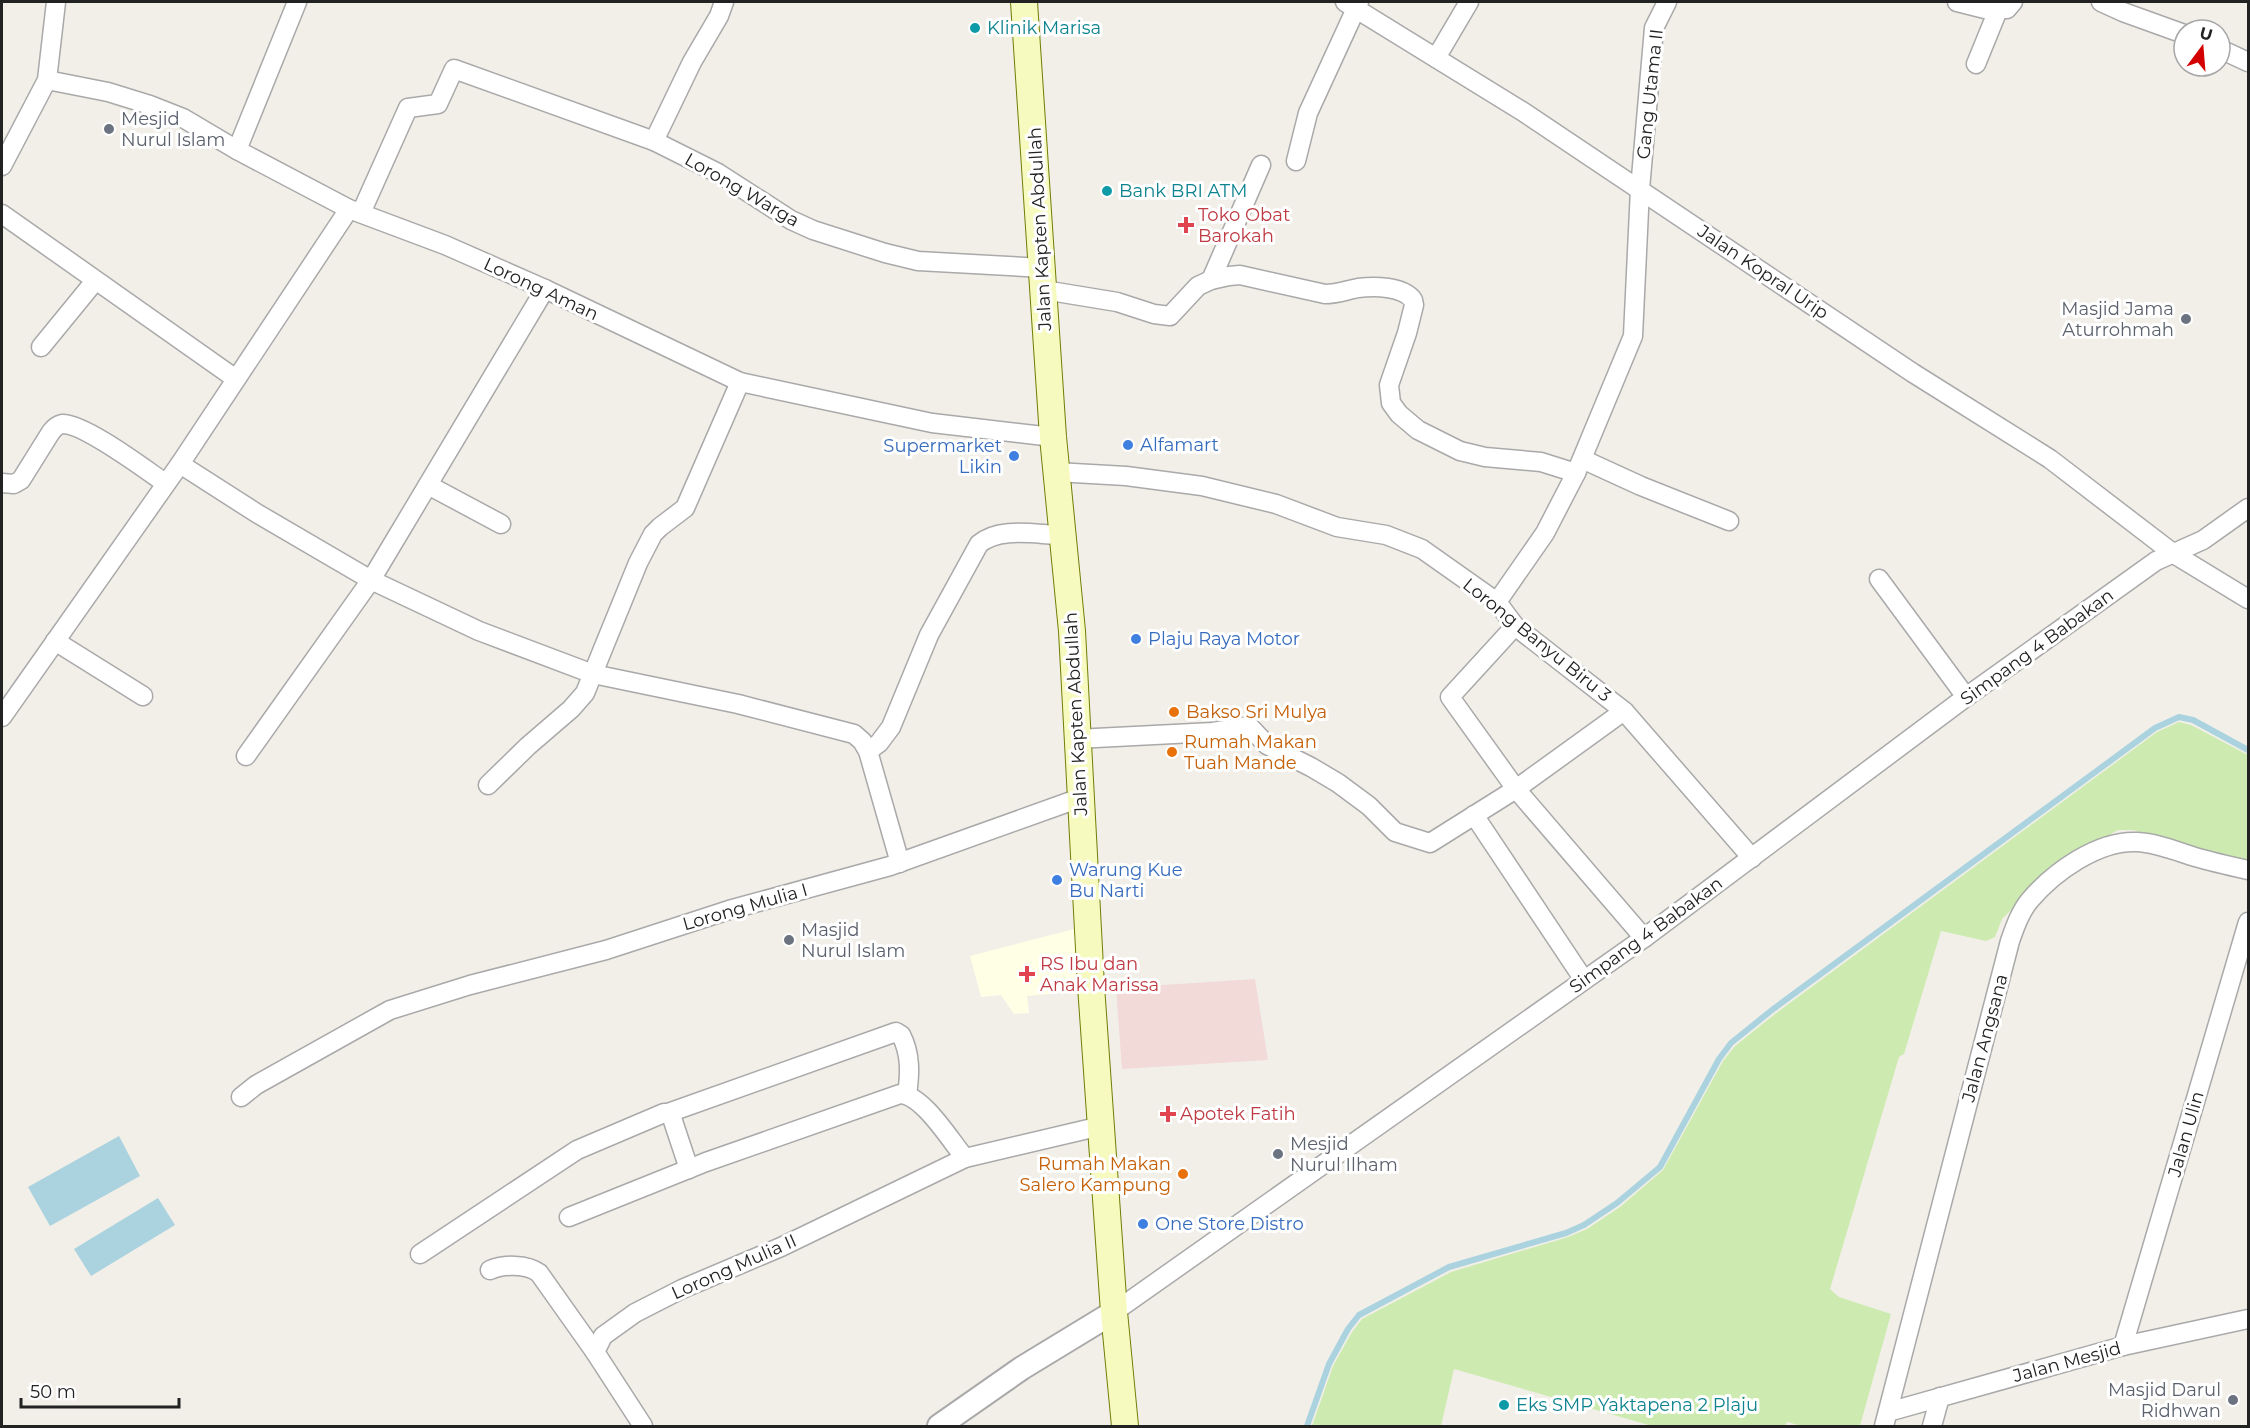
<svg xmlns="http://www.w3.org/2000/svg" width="2250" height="1428" viewBox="0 0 2250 1428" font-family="Montserrat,sans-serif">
<rect width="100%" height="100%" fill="#f2efe9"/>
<polygon fill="#f2dad9" points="1255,979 1268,1060 1122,1069 1116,988"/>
<polygon fill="#ffffe5" points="1074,929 1081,991 1027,996 1029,1013 1014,1014 1001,995 981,997 970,956"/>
<polygon fill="#cdebb0" points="2179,722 2191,725 2248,755 2248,860 2224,857 2133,830 2118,830 2052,869 2002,919 1995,937 1986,941 1941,931 1904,1054 1899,1057 1830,1289 1839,1297 1891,1314 1860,1426 1802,1426 1787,1422 1785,1426 1652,1426 1454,1369 1441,1426 1312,1426 1333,1366 1352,1332 1362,1319 1451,1272 1568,1237 1587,1229 1620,1207 1663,1170 1723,1061 1735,1046 1775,1014 2157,732"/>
<g fill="#aad3df">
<polygon points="119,1136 140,1176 50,1226 28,1187"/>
<polygon points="158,1198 175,1225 91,1276 74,1249"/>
</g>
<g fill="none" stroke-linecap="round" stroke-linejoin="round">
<polyline stroke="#aad3df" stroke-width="6" points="1307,1426 1329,1364 1348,1329 1359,1315 1449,1267 1566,1233 1584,1225 1617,1203 1660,1167 1719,1059 1731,1043 1772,1010 2155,728 2179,717 2193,720 2248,750"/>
<g stroke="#a9a9a9" stroke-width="21">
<g id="minor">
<polyline points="1345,2 1522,111 1913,373 2050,459 2174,554 2248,599"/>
<polyline points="1957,2 1985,9 2007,9 2013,2"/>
<polyline points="2101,2 2123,12 2184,34"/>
<polyline points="2220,49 2248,62"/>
<polyline points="1436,58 1469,2"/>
<polyline points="1976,64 1998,10"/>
<polyline points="47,80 108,92 150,105 183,118 237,150 349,209 445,245 545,289 740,382 932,423 1053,437"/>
<polyline points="654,141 692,62 719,16 724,2"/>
<polyline points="237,150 297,2"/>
<polyline points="1296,161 1308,113 1359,2"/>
<polyline points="2,166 47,80 56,2"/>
<polyline points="361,213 408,108 438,104 454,69 654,141 718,173 791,220 813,230 885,253 918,261 1043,268"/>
<polyline points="2,214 236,379"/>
<polyline points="1211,280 1261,165"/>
<path d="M1044,290l73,12 37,12 16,2 28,-30 13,-6 18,-4 11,-1 85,19c12,0 22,-4 33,-6 16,-2 45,-2 55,12l1,5 -7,28 -18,52 2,18 8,11 19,16 42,21 25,6 56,5 35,11"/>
<polyline points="41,347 95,281"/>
<polyline points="1582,459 1641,486 1729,521"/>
<polyline points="180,464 258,514 371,580 479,631 593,674 738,704 854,734 862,741 868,751 900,863"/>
<polyline points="1056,472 1126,476 1202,486 1276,504 1337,527 1386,535 1422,549 1497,602 1515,626 1624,711 1752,858"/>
<path d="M2,483l12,1 7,-4 30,-48c3,-4 6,-7 11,-8 22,-1 84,46 103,59"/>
<polyline points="428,485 501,524"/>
<polyline points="1879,579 1966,697"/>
<polyline points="1497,602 1545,533 1576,473 1633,336 1640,189 1654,28 1667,2"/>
<polyline points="1515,626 1450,697 1516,789 1644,938"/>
<polyline points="55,641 143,696"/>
<polyline points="2,717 180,464 349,209"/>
<polyline points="1076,739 1213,732 1249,726 1267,745 1311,767 1338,783 1369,806 1395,832 1430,843 1516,789 1624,711"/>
<path d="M868,751l11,-8 12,-16 38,-92 50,-91c21,-18 58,-9 85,-9"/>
<polyline points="246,756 371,580 545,289"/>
<polyline points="488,785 528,746 571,709 585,693 638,563 653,534 660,527 685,508 740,382"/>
<polyline points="1474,815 1584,980"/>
<polyline points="241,1097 256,1085 390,1010 470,985 606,950 729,910 890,866 1080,798"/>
<path d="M668,1113l228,-81 5,3c10,19 9,39 6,60"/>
<path d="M569,1217l137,-55 194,-68c23,1 50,46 65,64l136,-32"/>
<polyline points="420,1254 577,1150 664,1113 671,1115 689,1169"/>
<path d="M490,1270c13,-6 37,-6 49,3l56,79"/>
<polyline points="1114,1312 1644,938 1966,697 2156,561 2203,540 2248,508"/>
<polyline points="2123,1346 2248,922"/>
<polyline points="1888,1412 2123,1346 2248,1319"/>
<polyline points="643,1426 595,1352 603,1336 635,1313 682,1289 781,1247 965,1158"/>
<path d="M1884,1426l126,-485c5,-14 10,-29 20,-41 24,-28 68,-60 107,-58 20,1 39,9 58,15 17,5 35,9 53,13"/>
<polyline points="1932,1426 1940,1397"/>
</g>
</g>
<g stroke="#a9a9a9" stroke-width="26">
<polyline id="tertiary" points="939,1426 1022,1368 1114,1312"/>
</g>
<g stroke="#707d05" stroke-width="28">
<polyline id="secondary" points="1024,2 1053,437 1072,631 1091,986 1114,1312 1125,1426"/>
</g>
<use href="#minor" stroke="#fff" stroke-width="18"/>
<use href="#tertiary" stroke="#fff" stroke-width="22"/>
<use href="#secondary" stroke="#f7fabf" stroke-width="26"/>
</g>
<g fill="#0f9aa8" stroke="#fff" stroke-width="2">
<circle cx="975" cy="28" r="6"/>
<circle cx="1107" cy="191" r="6"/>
<circle cx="1504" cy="1405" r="6"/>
</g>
<g fill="#6b7280" stroke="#fff" stroke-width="2">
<circle cx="109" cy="129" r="6"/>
<circle cx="2186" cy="319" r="6"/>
<circle cx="789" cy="940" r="6"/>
<circle cx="1278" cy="1154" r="6"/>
<circle cx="2233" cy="1400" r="6"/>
</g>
<g fill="#e0444e" stroke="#fff" stroke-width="2">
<path d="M1183 216h6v6h6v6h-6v6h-6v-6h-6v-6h6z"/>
<path d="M1024 965h6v6h6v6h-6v6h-6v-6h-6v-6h6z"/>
<path d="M1165 1105h6v6h6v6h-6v6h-6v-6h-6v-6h6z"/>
</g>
<g fill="#3f7fe0" stroke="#fff" stroke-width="2">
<circle cx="1128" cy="445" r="6"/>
<circle cx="1014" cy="456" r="6"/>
<circle cx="1136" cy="639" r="6"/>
<circle cx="1057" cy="880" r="6"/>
<circle cx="1143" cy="1224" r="6"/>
</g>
<g fill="#e8710a" stroke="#fff" stroke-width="2">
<circle cx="1174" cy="712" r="6"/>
<circle cx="1172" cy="752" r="6"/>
<circle cx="1183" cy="1174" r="6"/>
</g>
<g text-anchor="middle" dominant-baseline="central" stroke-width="6" stroke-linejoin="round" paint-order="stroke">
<g font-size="18" fill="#0d838f" stroke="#fff" text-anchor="start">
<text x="987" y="28">Klinik Marisa</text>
<text x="1119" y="191">Bank BRI ATM</text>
<text x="1516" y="1405">Eks SMP Yaktapena 2 Plaju</text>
</g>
<g font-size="18" fill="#222" stroke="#fff">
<text transform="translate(1650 94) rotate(-84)">Gang Utama II</text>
<text transform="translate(742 190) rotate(30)">Lorong Warga</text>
<text transform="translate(1040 229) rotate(-93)">Jalan Kapten Abdullah</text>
<text transform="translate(1763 272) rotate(34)">Jalan Kopral Urip</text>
<text transform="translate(541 289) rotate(25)">Lorong Aman</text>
<text transform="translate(1537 640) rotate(39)">Lorong Banyu Biru 3</text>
<text transform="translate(2037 647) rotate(-36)">Simpang 4 Babakan</text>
<text transform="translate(1076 714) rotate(-93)">Jalan Kapten Abdullah</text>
<text transform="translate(745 907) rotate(-16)">Lorong Mulia I</text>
<text transform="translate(1646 935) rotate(-36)">Simpang 4 Babakan</text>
<text transform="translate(1985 1038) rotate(-75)">Jalan Angsana</text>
<text transform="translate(2186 1134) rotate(-74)">Jalan Ulin</text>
<text transform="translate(734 1267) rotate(-24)">Lorong Mulia II</text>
<text transform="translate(2067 1362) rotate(-15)">Jalan Mesjid</text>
</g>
<g font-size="18" fill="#5b616d" stroke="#fff" text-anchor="start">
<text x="121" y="119">Mesjid<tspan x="121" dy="21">Nurul Islam</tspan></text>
<text x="2174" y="309" text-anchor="end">Masjid Jama<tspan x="2174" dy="21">Aturrohmah</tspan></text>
<text x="801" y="930">Masjid<tspan x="801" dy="21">Nurul Islam</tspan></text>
<text x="1290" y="1144">Mesjid<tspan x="1290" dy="21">Nurul Ilham</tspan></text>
<text x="2221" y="1390" text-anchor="end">Masjid Darul<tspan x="2221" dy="21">Ridhwan</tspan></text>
</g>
<g font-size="18" fill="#be3a42" stroke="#fff" text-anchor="start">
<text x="1198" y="215">Toko Obat<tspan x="1198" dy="21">Barokah</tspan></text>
<text x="1040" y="964">RS Ibu dan<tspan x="1040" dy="21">Anak Marissa</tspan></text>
<text x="1180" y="1114">Apotek Fatih</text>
</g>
<g font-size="18" fill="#366cbe" stroke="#fff" text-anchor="start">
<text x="1140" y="445">Alfamart</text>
<text x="1002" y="446" text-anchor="end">Supermarket<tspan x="1002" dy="21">Likin</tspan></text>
<text x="1148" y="639">Plaju Raya Motor</text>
<text x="1069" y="870">Warung Kue<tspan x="1069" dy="21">Bu Narti</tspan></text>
<text x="1155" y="1224">One Store Distro</text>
</g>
<g font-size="18" fill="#c56008" stroke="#fff" text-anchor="start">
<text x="1186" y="712">Bakso Sri Mulya</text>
<text x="1184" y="742">Rumah Makan<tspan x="1184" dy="21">Tuah Mande</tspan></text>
<text x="1171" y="1164" text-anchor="end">Rumah Makan<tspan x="1171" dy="21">Salero Kampung</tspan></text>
</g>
</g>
<rect width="2250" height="1428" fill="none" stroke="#222222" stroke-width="6"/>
<g transform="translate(2202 48) rotate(16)"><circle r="28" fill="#ffffff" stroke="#a7a7a7" stroke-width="1.5"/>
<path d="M0-4.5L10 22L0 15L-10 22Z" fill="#d40000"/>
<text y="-9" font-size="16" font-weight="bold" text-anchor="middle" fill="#222222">U</text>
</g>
<path d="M21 1398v9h158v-9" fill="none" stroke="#222222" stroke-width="3"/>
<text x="30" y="1398" font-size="18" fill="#222222" stroke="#ffffff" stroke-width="4.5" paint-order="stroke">50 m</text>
</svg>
